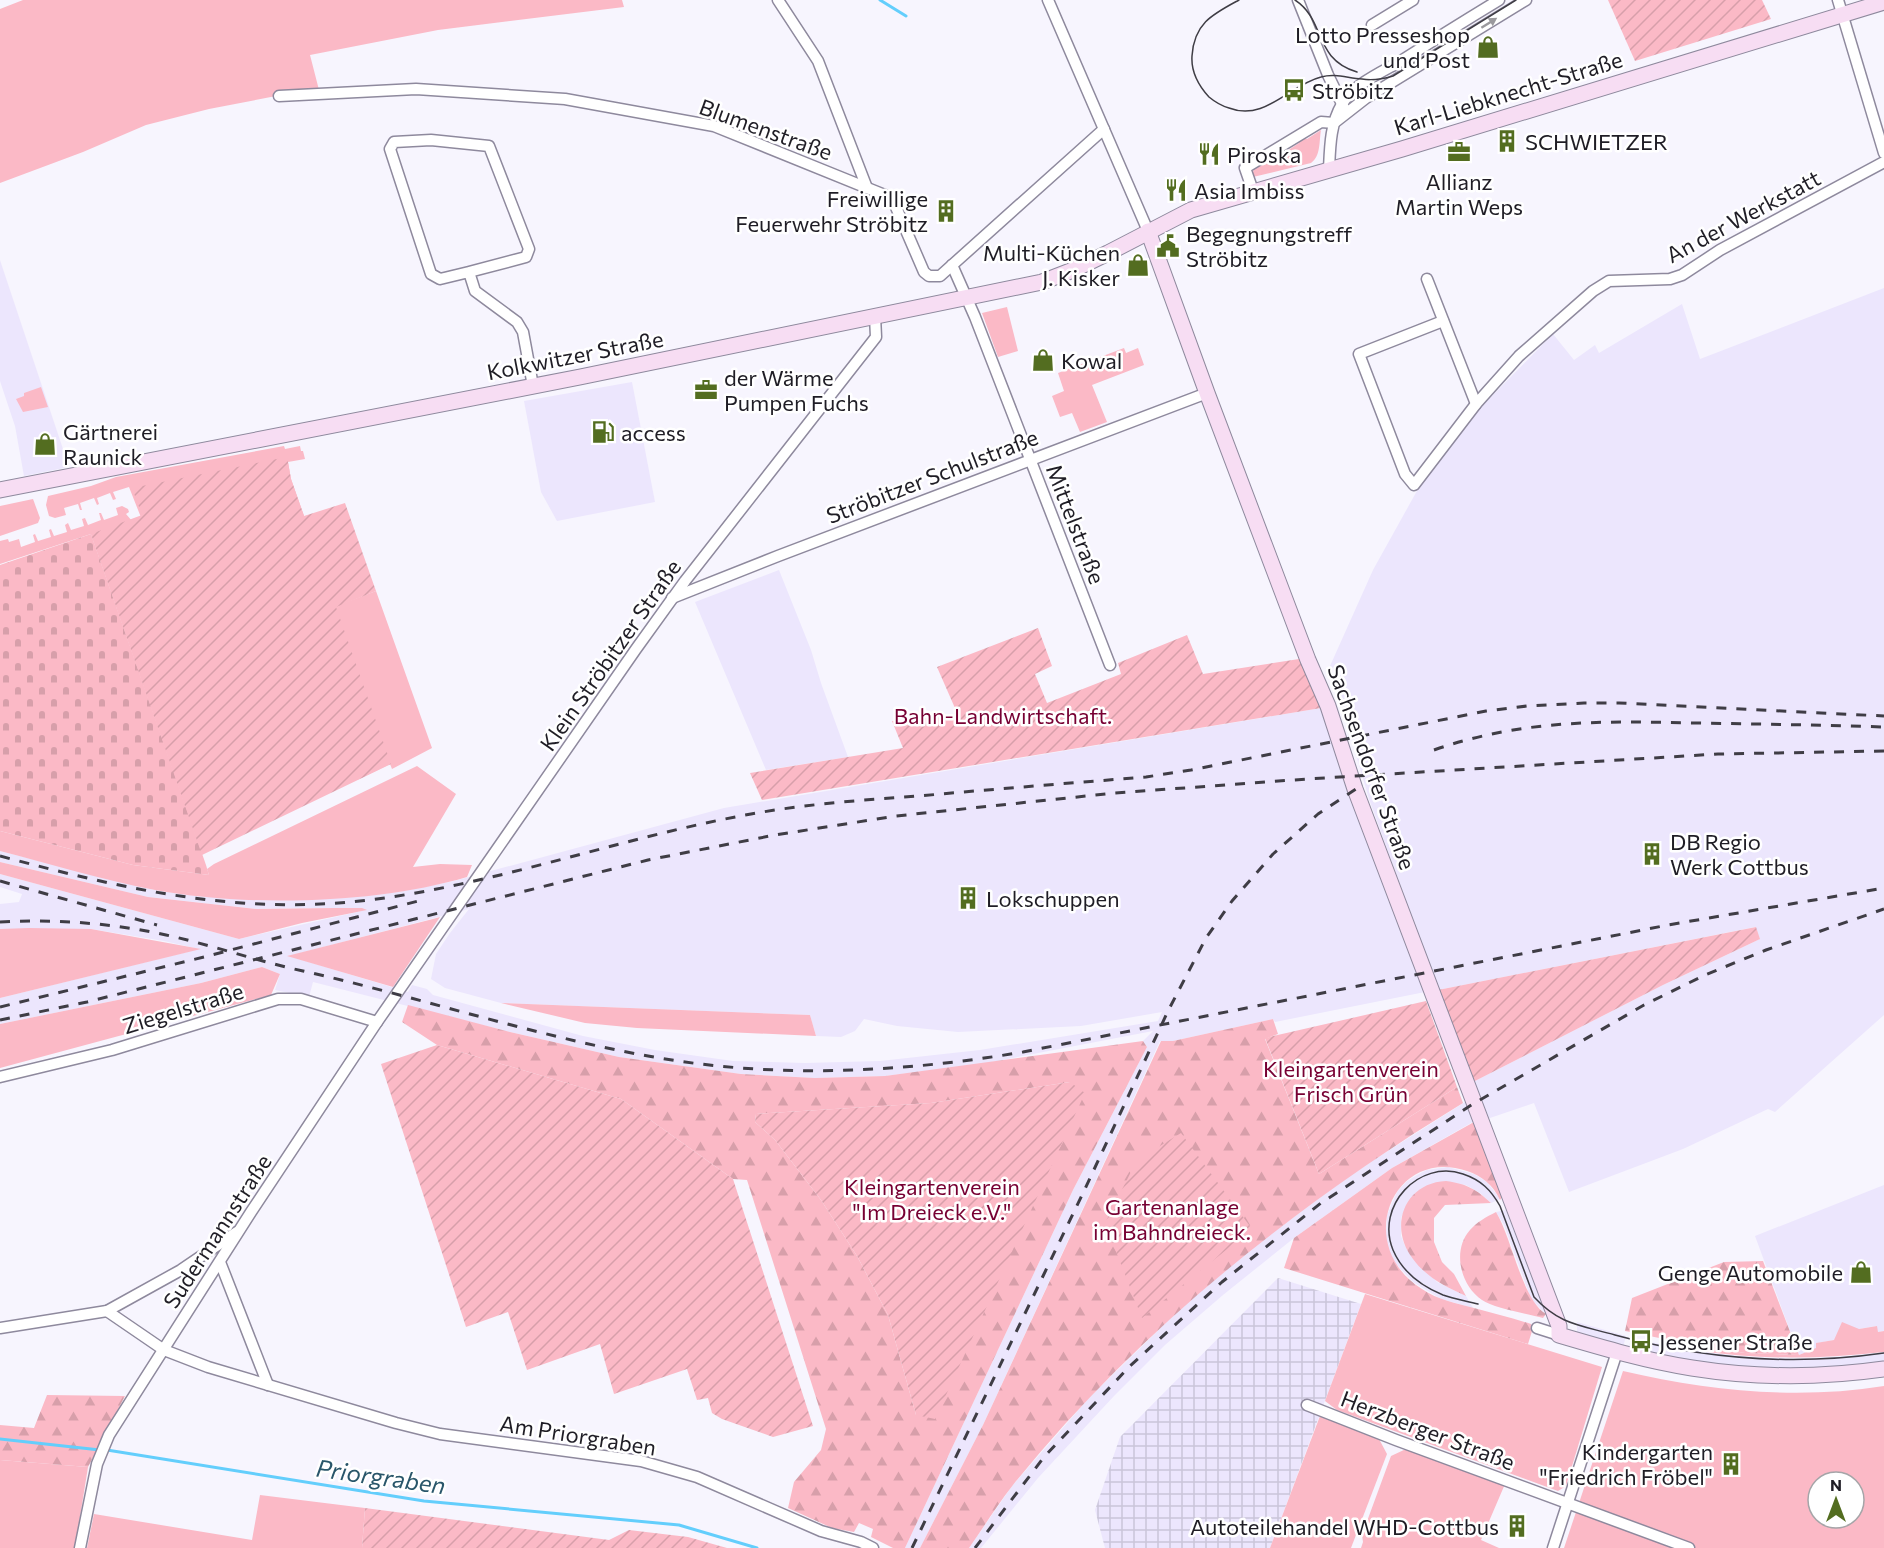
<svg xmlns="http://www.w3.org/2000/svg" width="1884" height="1548" viewBox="0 0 1884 1548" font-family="Commissioner,sans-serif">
<defs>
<pattern id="industrial-grid" width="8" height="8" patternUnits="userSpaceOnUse" patternTransform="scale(1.5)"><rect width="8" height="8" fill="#ece6fd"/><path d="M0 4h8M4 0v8" fill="none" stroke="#cac5d9"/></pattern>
<pattern id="forest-firs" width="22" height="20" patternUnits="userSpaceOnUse" patternTransform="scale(1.5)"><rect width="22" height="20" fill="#fbb9c6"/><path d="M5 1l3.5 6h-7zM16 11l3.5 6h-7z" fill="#d79faa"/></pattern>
<pattern id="cemetery-stones" width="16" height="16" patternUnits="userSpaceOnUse" patternTransform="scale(1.5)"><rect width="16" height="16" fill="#fbb9c6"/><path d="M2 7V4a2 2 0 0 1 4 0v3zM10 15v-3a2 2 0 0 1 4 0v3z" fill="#d79faa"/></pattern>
<pattern id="garden-furrows" width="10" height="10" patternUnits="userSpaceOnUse" patternTransform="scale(1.5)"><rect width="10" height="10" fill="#fbb9c6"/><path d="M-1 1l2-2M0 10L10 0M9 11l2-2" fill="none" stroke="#d79faa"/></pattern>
</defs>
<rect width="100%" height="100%" fill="#f7f5fe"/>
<g fill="#ece6fd" fill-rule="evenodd">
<polygon points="0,260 69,467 24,476 15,426 0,381"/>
<polygon points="1884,288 1884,1015 1775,1112 1768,1109 1683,1149 1569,1192 1534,1103 1487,1119 1485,1115 1392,1168 1294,1238 1223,1295 1165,1345 1114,1396 1038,1478 981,1548 969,1548 1012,1486 1089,1398 1180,1309 1253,1247 1355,1172 1476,1095 1473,1082 1663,985 1760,939 1755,927 1438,990 1369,799 1330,666 1373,570 1418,489 1481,407 1553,334 1574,360 1595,345 1599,353 1682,304 1700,359"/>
<polygon points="632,382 655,502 557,521 541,492 524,401"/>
<polygon points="779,570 811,650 821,683 848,757 766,770 695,602"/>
<path d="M1321,708l23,73 81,211 -150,30 -2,-3 -100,22h-13l-177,384 -63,123h-15l168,-358 74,-143 -4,-6 10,-10 -172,33 -96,12 -70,2 -74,-4 -122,-17 -109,-25 -197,-50 -4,15 -34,-7 5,-16 -18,-7 -61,16 -201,41v-26l199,-49 -35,-8 -73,-12h-91v-25l19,-2 3,-8 -22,-7v-13l239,65 127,-29 -32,-2 -77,1 -109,-12 -148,-35v-11l154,39 45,6 53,3h50l96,-7 56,-11 270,-73zM469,909l-19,24 -14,21 -5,25 14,9 56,15 309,12 6,21 25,1 14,-6 9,-12 33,7 61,6 123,-6 81,-14 -4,9 -178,29 -100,11 -75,2 -72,-2 -78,-11 -72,-14 -150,-41 -6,-6 -15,-4 -4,7 -119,-36z"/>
<polygon points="1448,1167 1474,1174 1487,1182 1500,1199 1491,1203 1480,1193 1466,1185 1438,1182 1408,1202 1401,1218 1401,1236 1405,1246 1437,1282 1466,1296 1473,1308 1441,1299 1413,1282 1396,1264 1388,1249 1386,1236 1387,1215 1397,1192 1406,1182 1417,1175 1427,1170"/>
<polygon points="1884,1185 1884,1331 1878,1332 1876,1326 1859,1329 1834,1340 1817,1343 1817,1348 1799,1355 1755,1236"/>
<polygon points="1506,1210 1539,1295 1546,1304 1546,1314 1531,1299 1504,1225 1496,1212"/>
<polygon points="1577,1322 1626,1336 1623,1347 1577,1332"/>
<polygon points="1631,1338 1688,1350 1747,1357 1796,1359 1850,1356 1884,1352 1884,1363 1795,1370 1719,1366 1628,1349"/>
</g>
<polygon fill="url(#industrial-grid)" points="1278,1278 1361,1304 1270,1548 1105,1548 1095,1510 1120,1437"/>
<g fill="#fbb9c6" fill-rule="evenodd">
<polygon points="23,0 622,0 624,7 438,30 310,55 319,90 276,96 209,109 146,125 83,152 0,183 0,9"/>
<path d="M1321,130c-2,11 0,26 -10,33l-58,14c-2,-15 15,-19 26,-26l5,2 15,-10 1,-5 2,-1 5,2z"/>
<polygon points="1007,307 1018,351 998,357 982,313"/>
<polygon points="1124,348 1126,353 1138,348 1144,365 1092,385 1107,422 1080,432 1072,413 1060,417 1052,396 1064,391 1058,373"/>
<polygon points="41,387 48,407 23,412 16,399 24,396 24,393"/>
<polygon points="284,446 285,449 300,446 301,451 303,451 305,459 288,462 291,479 336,606 376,591 432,748 392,769 390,764 357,780 147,523 142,520 129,487 113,492 116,499 113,500 110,493 97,498 99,504 97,505 94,498 80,503 82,510 80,510 78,504 64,508 66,515 55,518 49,516 46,505 48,496 91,486 116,477"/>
<polygon points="33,499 40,518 38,523 0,536 0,506"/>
<polygon points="122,506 128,509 129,512 126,514 132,521 202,855 91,534 0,564 0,541 8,539 9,542 19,539 21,547 35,542 33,535 35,534 38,541 51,537 49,530 51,529 54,536 67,532 65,525 68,523 71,530 84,526 82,519 85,518 88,525 101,520 99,513 101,513 104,520 118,515 116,508"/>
<path d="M417,766l39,28 -43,73 27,-3 32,1 -5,12c-91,27 -219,30 -312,13 -52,-10 -104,-26 -155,-39v-20l133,34 76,10 -2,-6 7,-5z"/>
<polygon points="0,862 148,897 257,909 334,908 362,908 367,910 302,923 239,939 0,874"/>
<polygon points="440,917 393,987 287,956 433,919"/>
<polygon points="29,928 91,929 201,949 0,998 0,929"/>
<polygon points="262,967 280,974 271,995 0,1068 0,1024 201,983"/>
<polygon points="501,1003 810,1015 816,1036 637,1028 585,1023"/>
<polygon points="1365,1294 1602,1367 1566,1486 1558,1491 1337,1410 1325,1401"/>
<path d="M1842,1322l17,7 18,-3 1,6 6,-1v21c-62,7 -122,8 -184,-1l1,-4 44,6 54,2 17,-7v-5l18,-3z"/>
<path d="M1623,1371c85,20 174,29 261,15v162h-320zM1818,1482h36v36h-36z"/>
<polygon points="1320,1416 1379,1439 1387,1454 1351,1548 1270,1548"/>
<polygon points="1406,1449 1505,1484 1481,1540 1499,1548 1361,1548 1363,1542 1362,1535 1391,1456"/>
<polygon points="0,1460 88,1467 75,1548 0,1548"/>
<polygon points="260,1495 365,1508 362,1548 87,1548 94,1514 252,1540"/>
</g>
<g fill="url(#forest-firs)" fill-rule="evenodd">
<path d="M408,1005l102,27 109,25 122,17 74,4 70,-2 258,-35 4,6 -74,143 -168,358h-12l-22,-11 2,-8 -14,-6 -5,9 -22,-4 -44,-20 6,-26 27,-32 5,-21 -79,-249 -14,-1 -112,-80 -184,-54 -35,-23zM1070,1082l-154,333 -28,-100 -31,-59 -36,-56 -46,-60 -20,-18 1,-8 175,-11z"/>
<path d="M1273,1019l5,15 -13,5 54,135 138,-87 6,16c-169,103 -325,227 -450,382 -16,20 -29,42 -44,63h-49l63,-123 178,-384h12z"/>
<path d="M1474,1122l29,74 -3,4c-7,-15 -18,-24 -33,-29 -74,-25 -115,74 -45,118 16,11 34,14 52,19 19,5 38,10 57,16l2,4 -5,16 -244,-76 10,-30 98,-70z"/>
<path d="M1446,1181c21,3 30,8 45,22l-46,2 -11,13v24l8,20 12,12 12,22c-20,-9 -40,-19 -53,-37 -25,-32 -9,-76 33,-78z"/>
<path d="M1496,1212c16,26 26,88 50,102l-3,4c-14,-4 -50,-10 -61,-18 -22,-15 -30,-50 -12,-70 7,-8 16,-13 26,-18z"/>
<polygon points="1763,1261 1799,1355 1745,1353 1708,1348 1625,1331 1632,1298 1724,1262"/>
<polygon points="47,1395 125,1396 88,1467 0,1460 0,1425 34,1428"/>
</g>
<polygon fill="url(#cemetery-stones)" points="91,534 206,865 209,875 133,865 0,831 0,565"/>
<g fill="url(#garden-furrows)">
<polygon points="1608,0 1762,0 1771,19 1635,61"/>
<polygon points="287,457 291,479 304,516 345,503 376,591 336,607 391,764 202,855 91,534 142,515 132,488"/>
<polygon points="1038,628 1052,666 1035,674 1047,703 1121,674 1118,663 1187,635 1203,674 1299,659 1321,708 762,800 750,773 903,748 892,721 958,715 937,667"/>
<polygon points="1756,927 1760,939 1663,985 1473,1082 1438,990"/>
<polygon points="1426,1001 1457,1087 1319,1174 1265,1038"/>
<polygon points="437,1045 621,1099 733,1179 813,1426 773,1437 722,1419 712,1413 708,1398 697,1400 687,1369 614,1394 600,1344 527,1370 508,1312 466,1327 381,1064"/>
<polygon points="1070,1082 1085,1093 935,1419 916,1415 888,1315 857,1256 821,1200 775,1140 755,1122 756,1114 931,1103"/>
<polygon points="1181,1133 1252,1229 1142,1318 1105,1223 1137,1160"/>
<polygon points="365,1508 609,1540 629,1530 688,1537 727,1548 362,1548"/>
</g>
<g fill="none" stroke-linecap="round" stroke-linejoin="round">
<g stroke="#63cefc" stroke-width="3">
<polyline points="880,0 906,16"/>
<polyline points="0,1439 100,1450"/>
<polyline points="107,1450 424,1501 679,1525 757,1548"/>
</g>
<g stroke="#8e899d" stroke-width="13">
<g id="street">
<polyline points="778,0 818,61 867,188"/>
<polyline points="1048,0 1148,231"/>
<polyline points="1298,0 1328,75 1345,110"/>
<polyline points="1838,0 1884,153"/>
<polyline points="1372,25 1413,0"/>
<polyline points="279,96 416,89 565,99 714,126 892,198 924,272 929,276 940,276 1104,129"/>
<path d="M1329,170c1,-22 1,-46 13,-66 12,-20 40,-32 59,-43 33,-21 65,-41 98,-61"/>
<polyline points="1253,191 1245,168 1321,122 1334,123 1366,98 1526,0"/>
<polyline points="952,265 975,317 1110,665"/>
<polyline points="469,272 526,257 529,249 489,146 431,140 394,142 390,149 431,274 440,279 469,272 475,291 517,322 523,332 533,386"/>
<polyline points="1427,279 1476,404"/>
<polyline points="1443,321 1359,354 1405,474 1414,485 1476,404 1519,356 1593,291 1609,281 1670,279 1682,275 1720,250 1884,162"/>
<polyline points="672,598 778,556 1207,393"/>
<polyline points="0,1077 112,1050 278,999 301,999 377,1022"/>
<polyline points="220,1262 268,1385"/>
<polyline points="107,1311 164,1350 208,1367 396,1423 440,1434 641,1461 697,1477 821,1531 861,1542 873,1548"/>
<polyline points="0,1328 107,1311 181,1270 237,1232"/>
<polyline points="1537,1328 1559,1335"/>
<polyline points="1307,1405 1396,1440 1689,1548"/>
<polyline points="80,1548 97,1464 109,1435 251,1212 377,1022 636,649 685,581 876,337 875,316"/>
<polyline points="1553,1548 1617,1352"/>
</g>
</g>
<g stroke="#8e899d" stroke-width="17">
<g id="secondary">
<path d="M1148,231l59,162 101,267 20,46 27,83 204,537v9c44,13 88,26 133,33 63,10 129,10 192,1"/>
<polyline points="0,490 580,377 1042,282 1073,270 1108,253 1191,210 1402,149 1884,2"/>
</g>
</g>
<use href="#street" stroke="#fff" stroke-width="10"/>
<use href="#secondary" stroke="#f7ddf3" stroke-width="15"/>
<g stroke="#3f3d45" stroke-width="1.5">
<path d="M1239,0c-26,14 -45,23 -47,56 -1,15 7,30 17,41 6,5 13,9 20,11 36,14 60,-23 92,-31 14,-4 26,1 41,2 10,2 21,0 31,-3l123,-76"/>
<path d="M1295,0c31,20 18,59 62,72"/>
<path d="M1478,1304c-11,-3 -24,-5 -35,-9 -22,-9 -41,-24 -50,-45 -18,-44 26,-91 70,-76 18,6 28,16 37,32l34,91c26,28 46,28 81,38 88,24 179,31 269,18"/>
</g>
<g stroke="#3f3d45" stroke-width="3" stroke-dasharray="10 10" stroke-linecap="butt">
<path d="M1434,750c89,-31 170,-29 262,-27 63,1 125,2 188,4"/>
<path d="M0,856c124,33 239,60 369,44 130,-16 253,-63 382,-86 55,-10 112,-14 168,-18 76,-7 152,-13 227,-19l45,-7 295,-59 41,-5 57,-3h35l265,13"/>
<polyline points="0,881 157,925"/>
<path d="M0,922c56,-3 112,1 166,13 46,10 91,26 137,36 116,26 228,64 345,85 124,23 251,17 375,-4l645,-127 216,-37"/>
<polyline points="0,1007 204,957 422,900"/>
<polyline points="0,1020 87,1002 648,860 775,835 896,816 1115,793 1307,779 1718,754 1884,751"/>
<polyline points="912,1548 1084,1191 1168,1011 1206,938 1232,901 1273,854 1318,814 1362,785"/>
<polyline points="975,1548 1044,1457 1130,1366 1222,1282 1321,1203 1473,1104 1644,1005 1705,975 1766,950 1884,909"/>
</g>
</g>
<defs><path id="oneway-solid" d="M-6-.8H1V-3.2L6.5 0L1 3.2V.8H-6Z" transform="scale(1.5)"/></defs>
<use fill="#9a999d" href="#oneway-solid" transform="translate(1489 23) rotate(-32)"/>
<defs>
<g id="shop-bare" transform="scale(1.8)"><path d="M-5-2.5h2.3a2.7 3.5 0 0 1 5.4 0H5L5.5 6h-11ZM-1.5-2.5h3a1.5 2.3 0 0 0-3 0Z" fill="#536d20" stroke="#fff" stroke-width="2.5" paint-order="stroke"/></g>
<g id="bus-bare" transform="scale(1.8)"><path d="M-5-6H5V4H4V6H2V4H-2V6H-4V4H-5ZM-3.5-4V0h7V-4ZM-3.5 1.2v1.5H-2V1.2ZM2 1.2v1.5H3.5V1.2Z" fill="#536d20" stroke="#fff" stroke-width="2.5" paint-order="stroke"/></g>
<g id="building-bare" transform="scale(1.8)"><path d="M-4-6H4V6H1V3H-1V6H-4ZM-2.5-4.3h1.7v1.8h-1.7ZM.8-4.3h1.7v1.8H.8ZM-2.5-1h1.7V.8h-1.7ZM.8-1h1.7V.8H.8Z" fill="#536d20" stroke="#fff" stroke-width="2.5" paint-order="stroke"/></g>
<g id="office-bare" transform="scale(1.8)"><path d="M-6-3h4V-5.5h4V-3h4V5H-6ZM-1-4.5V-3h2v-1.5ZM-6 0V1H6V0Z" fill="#536d20" stroke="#fff" stroke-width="2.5" paint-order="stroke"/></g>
<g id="restaurant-bare" transform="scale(1.8)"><path d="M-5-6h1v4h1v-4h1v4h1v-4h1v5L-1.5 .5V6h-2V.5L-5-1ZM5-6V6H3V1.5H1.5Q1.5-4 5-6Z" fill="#536d20" stroke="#fff" stroke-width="2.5" paint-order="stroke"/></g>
<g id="civic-bare" transform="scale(1.8)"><path d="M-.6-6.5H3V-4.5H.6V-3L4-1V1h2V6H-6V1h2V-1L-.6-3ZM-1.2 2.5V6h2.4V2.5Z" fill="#536d20" stroke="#fff" stroke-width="2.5" paint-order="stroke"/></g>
<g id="fuel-bare" transform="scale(1.8)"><path d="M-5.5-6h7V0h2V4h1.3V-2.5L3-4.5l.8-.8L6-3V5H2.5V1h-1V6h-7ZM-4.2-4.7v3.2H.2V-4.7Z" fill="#536d20" stroke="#fff" stroke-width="2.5" paint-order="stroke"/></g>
</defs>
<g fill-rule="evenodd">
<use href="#shop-bare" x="1488" y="47"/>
<use href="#bus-bare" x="1294" y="90"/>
<use href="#building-bare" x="1507" y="141"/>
<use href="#office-bare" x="1459" y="152"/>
<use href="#restaurant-bare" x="1209" y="154"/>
<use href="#restaurant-bare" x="1176" y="190"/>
<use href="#building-bare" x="946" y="211"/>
<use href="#civic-bare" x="1168" y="246"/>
<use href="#shop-bare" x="1138" y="265"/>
<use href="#shop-bare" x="1043" y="360"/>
<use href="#office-bare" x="706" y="390"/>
<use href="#fuel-bare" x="603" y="432"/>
<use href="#shop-bare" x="45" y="444"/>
<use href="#building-bare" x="1652" y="854"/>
<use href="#building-bare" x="968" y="898"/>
<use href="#shop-bare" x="1861" y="1272"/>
<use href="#bus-bare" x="1641" y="1341"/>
<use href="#building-bare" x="1731" y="1464"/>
<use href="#building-bare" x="1517" y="1526"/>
</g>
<g text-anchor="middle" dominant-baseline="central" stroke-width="5" stroke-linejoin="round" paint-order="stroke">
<g font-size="22" fill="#1f1d25" stroke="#fff" text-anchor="start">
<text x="1470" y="34" text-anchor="end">Lotto Presseshop<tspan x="1470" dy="25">und Post</tspan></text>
<text x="1312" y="90">Ströbitz</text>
<text x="1525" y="141">SCHWIETZER</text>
<text x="1227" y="154">Piroska</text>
<text x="1459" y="181" text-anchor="middle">Allianz<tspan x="1459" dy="25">Martin Weps</tspan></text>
<text x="1194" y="190">Asia Imbiss</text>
<text x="928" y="198" text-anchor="end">Freiwillige<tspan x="928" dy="25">Feuerwehr Ströbitz</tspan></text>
<text x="1186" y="233">Begegnungstreff<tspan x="1186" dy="25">Ströbitz</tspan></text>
<text x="1120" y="252" text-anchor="end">Multi-Küchen<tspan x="1120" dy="25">J. Kisker</tspan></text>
<text x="1061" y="360">Kowal</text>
<text x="724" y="377">der Wärme<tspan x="724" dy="25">Pumpen Fuchs</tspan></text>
<text x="63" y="431">Gärtnerei<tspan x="63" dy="25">Raunick</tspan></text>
<text x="621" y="432">access</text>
<text x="1670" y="841">DB Regio<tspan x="1670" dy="25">Werk Cottbus</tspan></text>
<text x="986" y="898">Lokschuppen</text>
<text x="1843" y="1272" text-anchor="end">Genge Automobile</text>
<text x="1659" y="1341">Jessener Straße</text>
<text x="1713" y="1451" text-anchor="end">Kindergarten<tspan x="1713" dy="25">"Friedrich Fröbel"</tspan></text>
<text x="1499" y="1526" text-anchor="end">Autoteilehandel WHD-Cottbus</text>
</g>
<g font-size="22" fill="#1f1d25" stroke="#fff">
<text transform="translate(1508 93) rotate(-17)">Karl-Liebknecht-Straße</text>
<text transform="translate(766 129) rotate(20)">Blumenstraße</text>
<text transform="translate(1743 216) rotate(-28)">An der Werkstatt</text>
<text transform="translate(575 355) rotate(-11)">Kolkwitzer Straße</text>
<text transform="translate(932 476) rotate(-21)">Ströbitzer Schulstraße</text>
<text transform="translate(1076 524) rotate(69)">Mittelstraße</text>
<text transform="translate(610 655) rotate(-55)">Klein Ströbitzer Straße</text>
<text transform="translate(1372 767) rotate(70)">Sachsendorfer Straße</text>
<text transform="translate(183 1008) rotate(-17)">Ziegelstraße</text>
<text transform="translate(217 1231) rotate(-57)">Sudermannstraße</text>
<text transform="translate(1428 1430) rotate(21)">Herzberger Straße</text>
<text transform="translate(578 1435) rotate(9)">Am Priorgraben</text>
</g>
<g font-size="22" fill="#703" stroke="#fff">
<text x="1003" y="715">Bahn-Landwirtschaft.</text>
<text x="1351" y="1068">Kleingartenverein<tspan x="1351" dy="25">Frisch Grün</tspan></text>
<text x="932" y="1186">Kleingartenverein<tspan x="932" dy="25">"Im Dreieck e.V."</tspan></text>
<text x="1172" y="1206">Gartenanlage<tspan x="1172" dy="25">im Bahndreieck.</tspan></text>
</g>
<g font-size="24" font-style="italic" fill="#29566a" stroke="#fff">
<text transform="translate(381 1476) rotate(8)">Priorgraben</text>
</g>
</g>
<g transform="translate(1836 1500)"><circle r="28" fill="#ffffff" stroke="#a5a5a8" stroke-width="1.5"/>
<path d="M0-4.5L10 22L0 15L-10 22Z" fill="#536d20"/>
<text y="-9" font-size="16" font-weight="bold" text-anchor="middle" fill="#1f1d25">N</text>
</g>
</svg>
